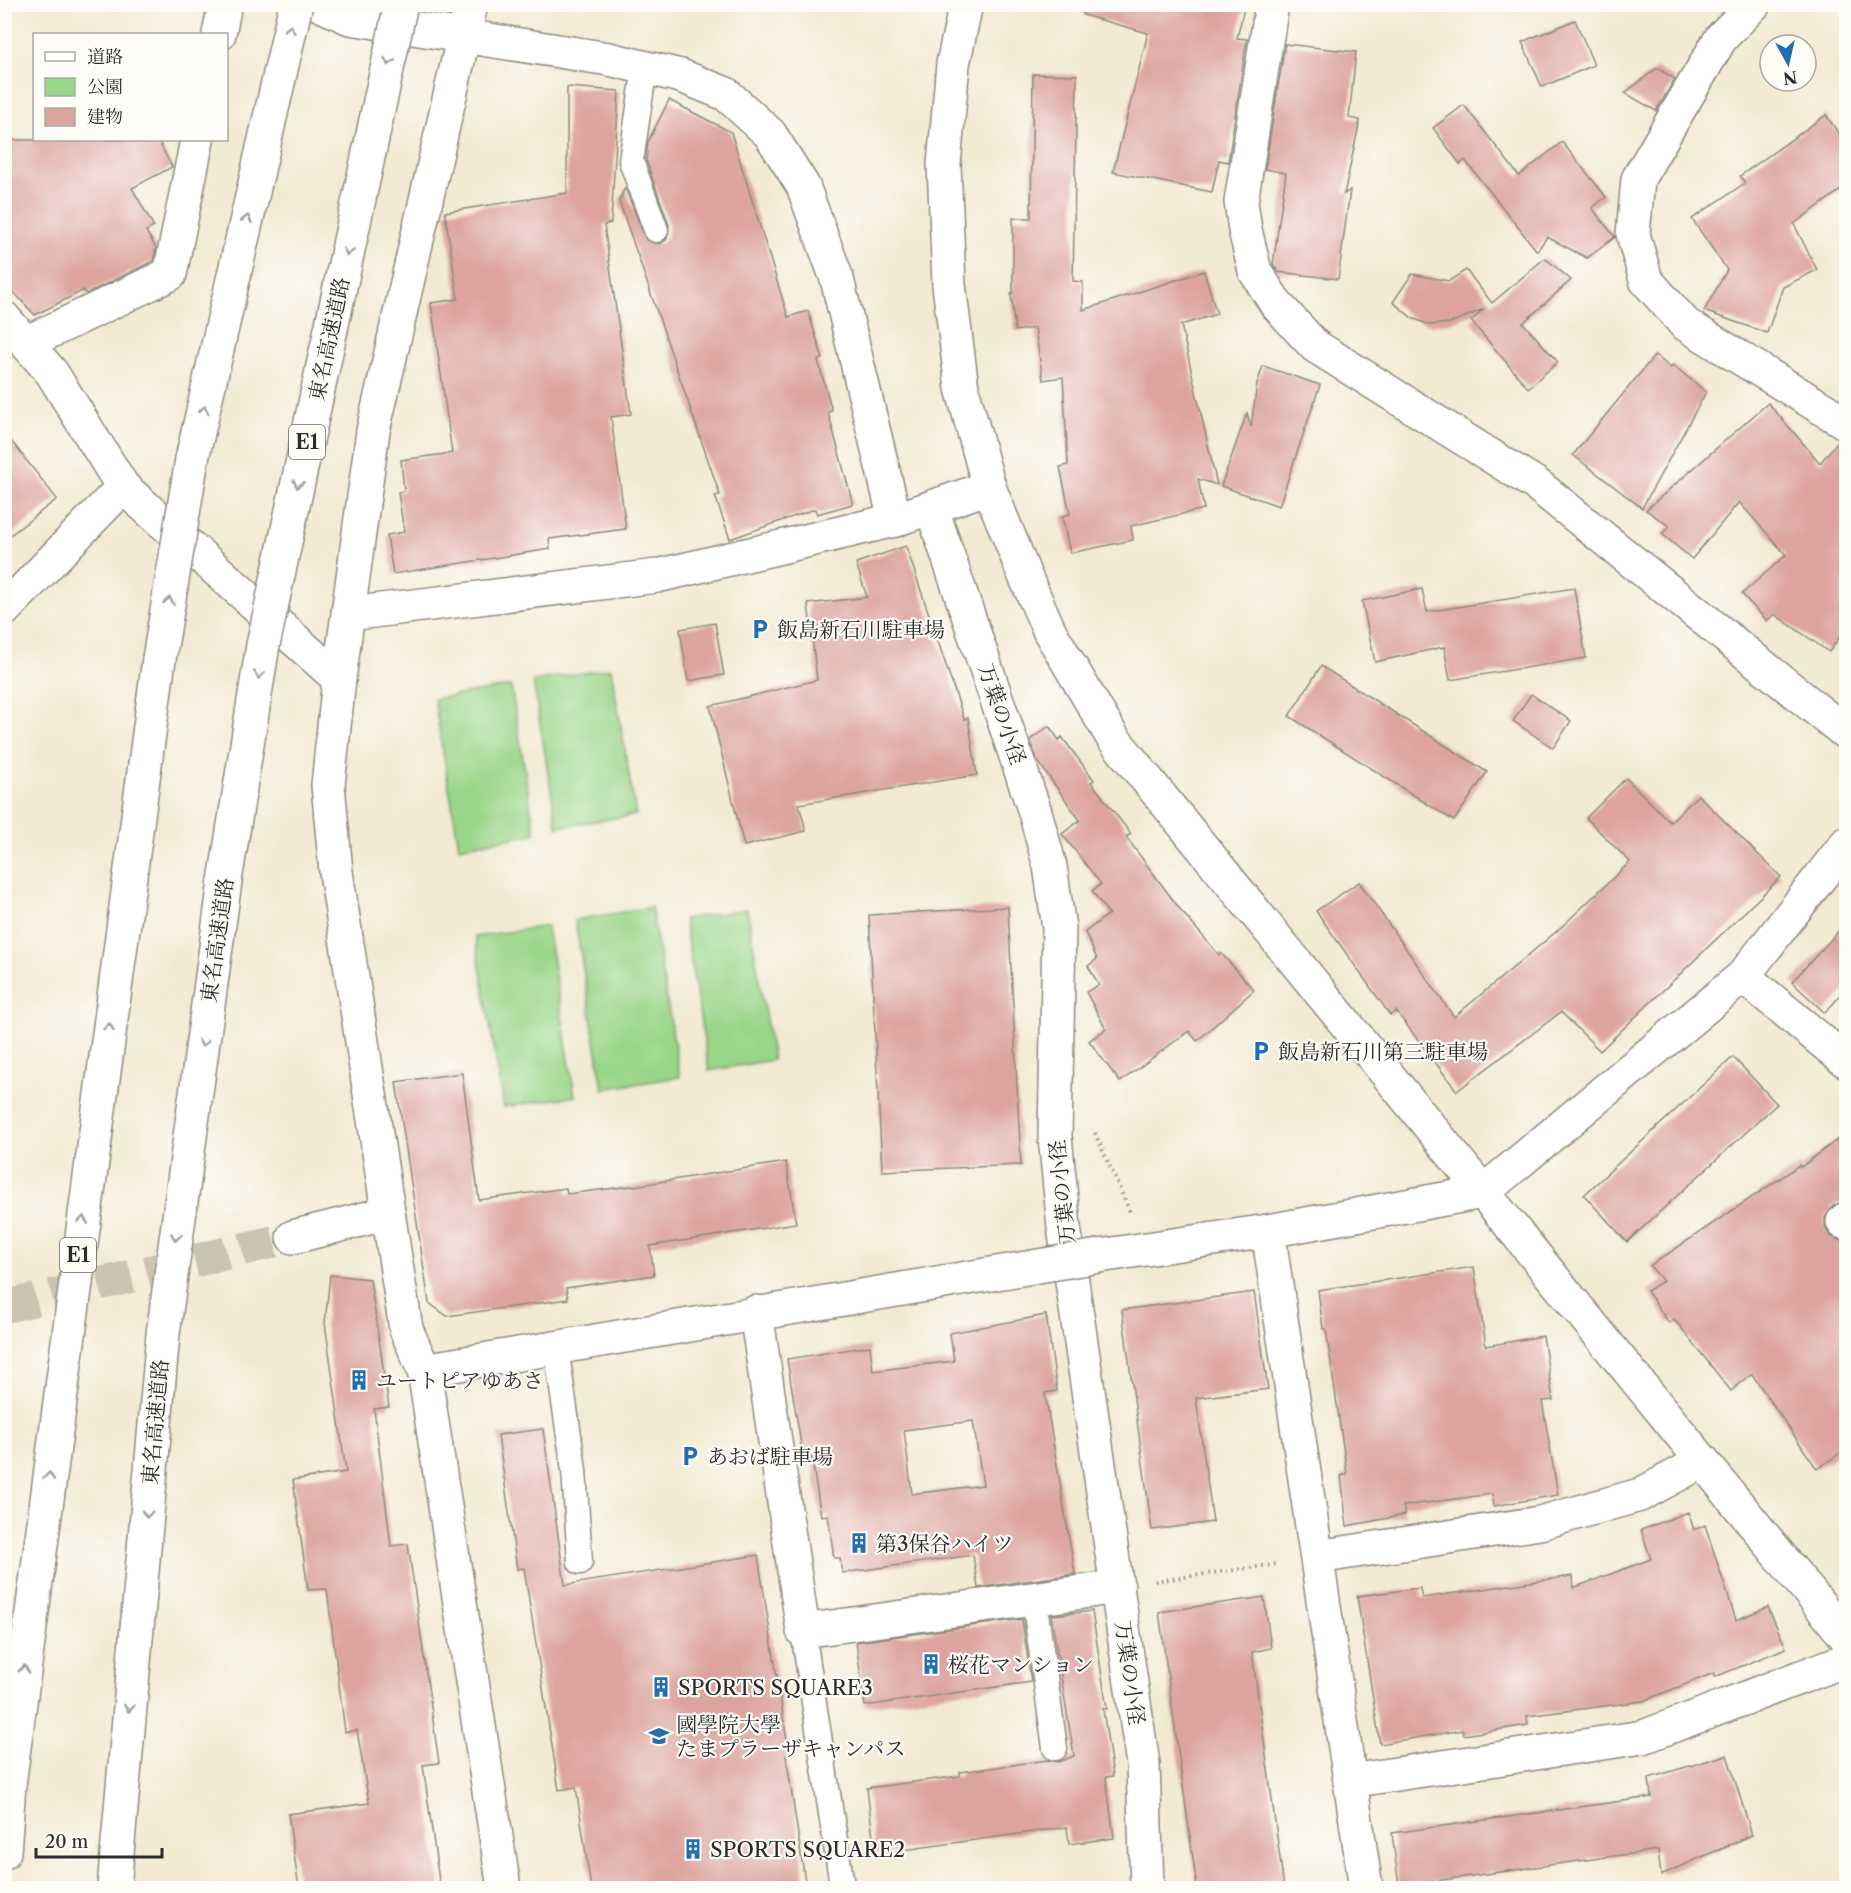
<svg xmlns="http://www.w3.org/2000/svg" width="1851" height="1893" viewBox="0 0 1851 1893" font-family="'Libre Caslon Text','Noto Serif JP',serif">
<rect width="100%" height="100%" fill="#fdfcf7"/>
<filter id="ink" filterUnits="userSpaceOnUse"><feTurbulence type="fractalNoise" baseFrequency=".0167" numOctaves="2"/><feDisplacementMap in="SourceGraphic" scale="12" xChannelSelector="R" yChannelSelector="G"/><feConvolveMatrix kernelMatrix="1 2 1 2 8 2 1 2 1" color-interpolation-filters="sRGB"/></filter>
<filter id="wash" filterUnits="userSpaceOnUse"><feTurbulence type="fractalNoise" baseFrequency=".008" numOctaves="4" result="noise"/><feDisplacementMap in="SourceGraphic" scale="24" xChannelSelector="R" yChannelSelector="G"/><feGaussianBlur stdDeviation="1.35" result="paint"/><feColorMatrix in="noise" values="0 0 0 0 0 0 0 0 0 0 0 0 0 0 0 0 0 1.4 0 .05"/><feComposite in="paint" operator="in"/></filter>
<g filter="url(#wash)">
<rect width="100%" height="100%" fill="#f2ead2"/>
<g fill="#9ad689" stroke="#62805a" stroke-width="1.5">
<polygon points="611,668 636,815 557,827 533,681"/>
<polygon points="511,686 535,834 459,847 434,699"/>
<polygon points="651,907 680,1077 603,1089 575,920"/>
<polygon points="747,909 773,1060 709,1071 684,919"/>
<polygon points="547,926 575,1096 504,1107 475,937"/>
</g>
<g id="blocks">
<g fill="#dda49f" fill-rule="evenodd">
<polygon points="1085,4 1245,4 1237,38 1247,39 1228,162 1219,160 1212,192 1113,172 1148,33 1083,15"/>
<polygon points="1575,20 1594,65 1542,87 1522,42"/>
<polygon points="1285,44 1356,52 1349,118 1360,120 1344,194 1350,190 1338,279 1278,272 1273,264 1286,173 1265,169"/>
<polygon points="1657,68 1675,79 1656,111 1625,93"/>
<polygon points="1033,74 1077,75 1073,281 1083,282 1083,310 1204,271 1217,314 1181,325 1217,485 1198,479 1204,509 1131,526 1133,540 1070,553 1062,516 1070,514 1060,467 1068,465 1063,377 1043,380 1035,328 1015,331 1011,293 1013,293 1013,218 1031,218"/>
<polygon points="567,87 619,91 611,223 604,225 631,414 611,417 626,529 549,539 550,549 393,574 387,535 404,532 398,492 404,491 401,460 452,453 431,303 458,299 445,212 567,193"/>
<polygon points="669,100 731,132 788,317 808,311 823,359 818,360 832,411 828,412 853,504 817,514 815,509 730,539 715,496 720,495 619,201 625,188 646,240 660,244 667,239 669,225 646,160 648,142"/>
<polygon points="1464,105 1519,176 1562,142 1606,197 1592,208 1615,237 1587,258 1547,237 1537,251 1465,160 1460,164 1433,128"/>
<polygon points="1826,115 1846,144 1846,186 1794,224 1817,270 1783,287 1767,333 1704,311 1727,270 1692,219 1745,183 1740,176"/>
<polygon points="4,140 158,140 172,167 132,188 154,227 146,231 156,248 153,261 86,294 84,290 35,315 4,282"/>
<polygon points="1545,258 1571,280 1523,323 1558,362 1528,388 1471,321 1484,309 1450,323 1430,325 1412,318 1393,302 1412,274 1449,281 1466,270 1492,303"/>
<polygon points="1655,355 1671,368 1673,365 1706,392 1642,508 1573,455"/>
<polygon points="1263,366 1320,385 1279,506 1221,486 1247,413 1251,427 1257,384"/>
<polygon points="1768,403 1820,463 1839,440 1846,442 1846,628 1829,652 1774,614 1767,621 1742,594 1786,555 1739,502 1692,559 1662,534 1669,526 1646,510"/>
<polygon points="4,432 57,499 4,540"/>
<polygon points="906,546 964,719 968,718 977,775 799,804 806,831 744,846 710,706 817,680 808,604 867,597 856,563"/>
<polygon points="1574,588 1586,658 1450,680 1444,647 1375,662 1362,601 1422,589 1427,612"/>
<polygon points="715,623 724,675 688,681 680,629"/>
<polygon points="1321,666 1487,772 1454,821 1289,716"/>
<polygon points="1531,694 1571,721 1553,748 1513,721"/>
<polygon points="1049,726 1059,740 1062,737 1094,780 1091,782 1131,834 1126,837 1182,912 1219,955 1221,953 1254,990 1197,1041 1189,1031 1120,1082 1089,1041 1106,1029 1086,992 1099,985 1088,966 1097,959 1085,932 1109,914 1092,891 1101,884 1062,834 1080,820 1037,760 1030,740"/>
<polygon points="1626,778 1670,822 1698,795 1781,877 1600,1051 1561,1012 1457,1091 1396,1011 1390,1015 1316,911 1359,882 1454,1017 1557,931 1630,862 1586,818"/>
<polygon points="1008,907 1021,1165 882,1171 869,915"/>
<polygon points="1846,923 1846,989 1825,1013 1792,982"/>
<polygon points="1733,1057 1777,1104 1627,1242 1584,1195"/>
<polygon points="462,1073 479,1200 566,1188 567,1194 640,1185 786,1162 796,1223 650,1246 654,1275 566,1288 568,1299 447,1316 429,1303 396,1082"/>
<polygon points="1846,1133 1846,1201 1833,1206 1825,1218 1825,1227 1829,1235 1838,1240 1846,1240 1846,1449 1817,1469 1752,1374 1731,1391 1674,1319 1669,1323 1647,1291 1663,1281 1650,1266 1800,1165 1801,1167"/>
<polygon points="1474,1267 1486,1346 1543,1336 1553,1400 1542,1401 1558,1495 1494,1506 1492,1494 1403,1506 1405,1515 1347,1526 1341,1476 1347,1474 1326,1329 1323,1329 1318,1290"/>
<polygon points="330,1275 370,1279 389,1407 374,1409 391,1546 408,1544 439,1763 423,1765 440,1888 299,1888 288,1814 369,1803 357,1730 345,1732 327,1589 308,1590 293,1480 346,1472 325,1323"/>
<polygon points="1254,1292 1268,1389 1196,1398 1213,1522 1152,1530 1122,1310"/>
<path d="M1046,1315l11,76 -12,2 30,181 -97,14 -5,-33 -131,18 -2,-15h-6l-6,-43 -7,1 -11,-68 -8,2 -15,-91 83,-13 3,25 81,-10 -4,-28zM973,1421l10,64 -71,9 -8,-64z"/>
<polygon points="543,1429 565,1585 758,1555 789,1754 786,1755 806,1888 591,1888 576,1787 559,1790 524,1568 517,1569 498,1435"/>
<polygon points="1688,1512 1694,1530 1705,1525 1736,1620 1768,1607 1786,1648 1715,1677 1714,1673 1643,1701 1527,1716 1528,1725 1464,1735 1463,1730 1380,1744 1357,1596 1420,1588 1422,1598 1572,1576 1573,1588 1651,1559 1641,1530"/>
<polygon points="1264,1597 1271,1648 1252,1652 1284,1888 1197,1888 1159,1612"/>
<polygon points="1092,1611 1107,1709 1103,1709 1113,1776 1106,1777 1114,1838 1069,1844 1067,1827 875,1854 867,1788 960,1776 960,1772 1048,1760 1058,1762 1074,1756 1051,1615"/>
<polygon points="1022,1619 1031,1682 865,1706 856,1642"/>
<polygon points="1727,1755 1752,1835 1661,1875 1658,1850 1399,1886 1392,1833 1651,1797 1649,1778"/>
</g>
</g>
</g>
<g filter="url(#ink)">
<use href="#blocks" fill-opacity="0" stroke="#8e8a7e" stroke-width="1.5"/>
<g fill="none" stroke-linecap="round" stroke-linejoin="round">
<polyline stroke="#cac4b1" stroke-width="33" stroke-dasharray="33 16" stroke-linecap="butt" points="4,1307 293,1237"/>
<g stroke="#8e8a7e" stroke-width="27">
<g id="lane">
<polyline points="645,67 631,161 656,230"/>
<polyline points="556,1347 574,1470 580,1562"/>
<polyline points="1034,1599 1055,1748"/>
<polyline points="803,1631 842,1885"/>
</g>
</g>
<g stroke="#8e8a7e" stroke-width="36">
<g id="street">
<polyline points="319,4 350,18 609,59 681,76 726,94 770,134 803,186 837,279 895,520"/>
<polyline points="1272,4 1241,202 1245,230 1255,271 1276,304 1315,346 1536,484 1846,733"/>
<polyline points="1754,4 1721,38 1638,179 1633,234 1646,280 1685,324 1846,423"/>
<polyline points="219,34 225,4"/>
<polyline points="4,318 52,373 123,487 339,679"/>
<polyline points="26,343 170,274 197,140"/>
<polyline points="932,509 1035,812 1050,866 1059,928 1055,1137 1064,1227 1143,1764 1147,1888"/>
<polyline points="4,610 123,487"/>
<polyline points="349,614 657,576 895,520 989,487"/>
<polyline points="1743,976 1846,1061"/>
<polyline points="1483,1192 1743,976 1846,844"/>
<polyline points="1843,1222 1846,1219"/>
<polyline points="1268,1231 1366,1888"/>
<polyline points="293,1237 388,1213"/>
<polyline points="756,1312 803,1631 1118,1587"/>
<polyline points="424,1370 406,1329 336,872 328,785 339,679 373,431 471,4"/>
<polyline points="1317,1557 1540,1523 1640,1495 1703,1461"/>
<polyline points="1350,1781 1643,1737 1846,1660"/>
</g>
</g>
<g stroke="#8e8a7e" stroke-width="36">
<g id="secondary">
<polyline points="966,4 953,64 944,164 949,285 962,388 989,487 1025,576 1050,632 1113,738 1846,1637"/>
<polyline points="1099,1256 1268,1231 1483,1192"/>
<polyline points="504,1888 424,1370 1032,1267"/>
</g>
</g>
<g stroke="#8e8a7e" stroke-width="36">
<g id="highway">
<polyline points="4,1852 9,1785 159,659"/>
<polyline points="114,1888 163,1334 225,881"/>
</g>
</g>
<g stroke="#8e8a7e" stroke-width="4" stroke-dasharray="1.5 4.5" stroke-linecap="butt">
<polyline points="1095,1133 1131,1214"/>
<polyline points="1155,1581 1278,1564"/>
</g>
<use href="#lane" stroke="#fff" stroke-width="24"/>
<use href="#street" stroke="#fff" stroke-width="33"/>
<use href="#secondary" stroke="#fff" stroke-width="33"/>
<use href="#highway" stroke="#fff" stroke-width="33"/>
<g stroke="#8e8a7e" stroke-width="36" stroke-linecap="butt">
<polyline id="secondary-bridge" points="1032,1267 1099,1256"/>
</g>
<g stroke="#8e8a7e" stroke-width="36" stroke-linecap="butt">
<g id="highway-bridge">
<polyline points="159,659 192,459 296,4"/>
<polyline points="225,881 263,645 401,4"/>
</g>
</g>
<use href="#secondary-bridge" stroke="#fff" stroke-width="33"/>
<use href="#highway-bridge" stroke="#fff" stroke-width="33"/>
</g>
<defs><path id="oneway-chevron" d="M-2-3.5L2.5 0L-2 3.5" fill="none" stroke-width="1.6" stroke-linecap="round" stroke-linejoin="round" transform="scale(1.5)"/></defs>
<g stroke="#a0a0a0">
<use href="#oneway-chevron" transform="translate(290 29) rotate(-77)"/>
<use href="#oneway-chevron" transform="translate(389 62) rotate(102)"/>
<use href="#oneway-chevron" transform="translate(247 219) rotate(-77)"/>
<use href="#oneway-chevron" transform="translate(348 252) rotate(102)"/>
<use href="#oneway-chevron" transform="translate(204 410) rotate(-77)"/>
<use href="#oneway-chevron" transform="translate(298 484) rotate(102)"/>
<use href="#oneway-chevron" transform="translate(169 601) rotate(-81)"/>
<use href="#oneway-chevron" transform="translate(259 675) rotate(99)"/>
<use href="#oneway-chevron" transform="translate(109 1027) rotate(-82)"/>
<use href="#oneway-chevron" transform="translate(203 1043) rotate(98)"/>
<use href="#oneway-chevron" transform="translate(83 1220) rotate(-82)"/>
<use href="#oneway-chevron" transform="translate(176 1237) rotate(98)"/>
<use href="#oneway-chevron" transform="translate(49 1476) rotate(-83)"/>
<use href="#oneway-chevron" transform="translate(147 1514) rotate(95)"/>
<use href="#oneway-chevron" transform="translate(24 1669) rotate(-83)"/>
<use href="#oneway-chevron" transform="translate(129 1708) rotate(95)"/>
</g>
</g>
<defs>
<g id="parking-bare" transform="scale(1.62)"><path d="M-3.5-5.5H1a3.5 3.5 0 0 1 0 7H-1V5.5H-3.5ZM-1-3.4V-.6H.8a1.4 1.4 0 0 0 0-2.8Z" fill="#1f6fb2" stroke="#fdfcf7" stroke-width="2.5" paint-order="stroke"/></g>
<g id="building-bare" transform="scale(1.62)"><path d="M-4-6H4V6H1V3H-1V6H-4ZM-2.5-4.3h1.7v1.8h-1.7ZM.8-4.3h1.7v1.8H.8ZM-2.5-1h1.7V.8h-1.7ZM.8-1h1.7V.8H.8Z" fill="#1f6fb2" stroke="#fdfcf7" stroke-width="2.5" paint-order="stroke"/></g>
<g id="university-bare" transform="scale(1.62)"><path d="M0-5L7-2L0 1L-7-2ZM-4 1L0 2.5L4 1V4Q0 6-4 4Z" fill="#1f6fb2" stroke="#fdfcf7" stroke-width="2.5" paint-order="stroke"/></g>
</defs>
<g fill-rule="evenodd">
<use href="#parking-bare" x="760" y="629"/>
<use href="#parking-bare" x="1261" y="1051"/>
<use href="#building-bare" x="359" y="1380"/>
<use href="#parking-bare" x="690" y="1456"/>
<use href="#building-bare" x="859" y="1543"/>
<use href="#building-bare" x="931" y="1664"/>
<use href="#building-bare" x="661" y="1687"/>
<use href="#university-bare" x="659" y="1736"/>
<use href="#building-bare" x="693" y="1849"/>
</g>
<g text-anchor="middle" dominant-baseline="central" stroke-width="4.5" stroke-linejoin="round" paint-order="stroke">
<g fill="#fdfcf7" stroke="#6a6a68" stroke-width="1.5">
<rect x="289" y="425" width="36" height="34" rx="4.5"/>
<rect x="60" y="1238" width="36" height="34" rx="4.5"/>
</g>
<g font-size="20" font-weight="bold" fill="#2b2b2b">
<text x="307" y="442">E1</text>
<text x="78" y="1255">E1</text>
</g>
<g font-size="21" fill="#2b2b2b" stroke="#fdfcf7">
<text transform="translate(329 339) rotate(-78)">東名高速道路</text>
<text transform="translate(1002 714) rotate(71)">万葉の小径</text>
<text transform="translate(217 940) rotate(-82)">東名高速道路</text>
<text transform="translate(1062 1192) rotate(-96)">万葉の小径</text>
<text transform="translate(155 1422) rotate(-85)">東名高速道路</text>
<text transform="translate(1130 1673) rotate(82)">万葉の小径</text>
</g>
<g font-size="21" fill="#2b2b2b" stroke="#fdfcf7" text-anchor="start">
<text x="777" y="629">飯島新石川駐車場</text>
<text x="1278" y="1051">飯島新石川第三駐車場</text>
<text x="376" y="1380">ユートピアゆあさ</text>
<text x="707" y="1456">あおば駐車場</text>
<text x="876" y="1543">第3保谷ハイツ</text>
<text x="948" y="1664">桜花マンション</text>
<text x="678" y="1687">SPORTS SQUARE3</text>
<text x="676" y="1724">國學院大學<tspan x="676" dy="24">たまプラーザキャンパス</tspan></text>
<text x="710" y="1849">SPORTS SQUARE2</text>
</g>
</g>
<rect width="1851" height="1893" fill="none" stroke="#fdfcf7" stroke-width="24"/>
<rect x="33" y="33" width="195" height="108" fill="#fdfcf7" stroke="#a9a8a5" stroke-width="1.5"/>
<rect x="45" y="52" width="30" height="9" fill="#ffffff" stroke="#a9a8a5" stroke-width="1.5"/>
<text x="87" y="63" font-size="18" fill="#2b2b2b">道路</text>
<rect x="45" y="78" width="30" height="18" fill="#9ad689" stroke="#a9a8a5" stroke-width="1.5"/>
<text x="87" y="93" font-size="18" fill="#2b2b2b">公園</text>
<rect x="45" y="108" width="30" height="18" fill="#dda49f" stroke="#a9a8a5" stroke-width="1.5"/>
<text x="87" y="123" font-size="18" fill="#2b2b2b">建物</text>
<g transform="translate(1788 63) rotate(172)"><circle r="28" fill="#fdfcf7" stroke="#a9a8a5" stroke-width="1.5"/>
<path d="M0-4.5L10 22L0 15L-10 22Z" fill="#1f6fb2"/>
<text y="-9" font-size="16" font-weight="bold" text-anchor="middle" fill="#2b2b2b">N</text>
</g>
<path d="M36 1848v9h126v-9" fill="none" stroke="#2b2b2b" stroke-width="3"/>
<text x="45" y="1848" font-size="18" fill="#2b2b2b" stroke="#fdfcf7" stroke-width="4.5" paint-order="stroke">20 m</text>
</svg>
